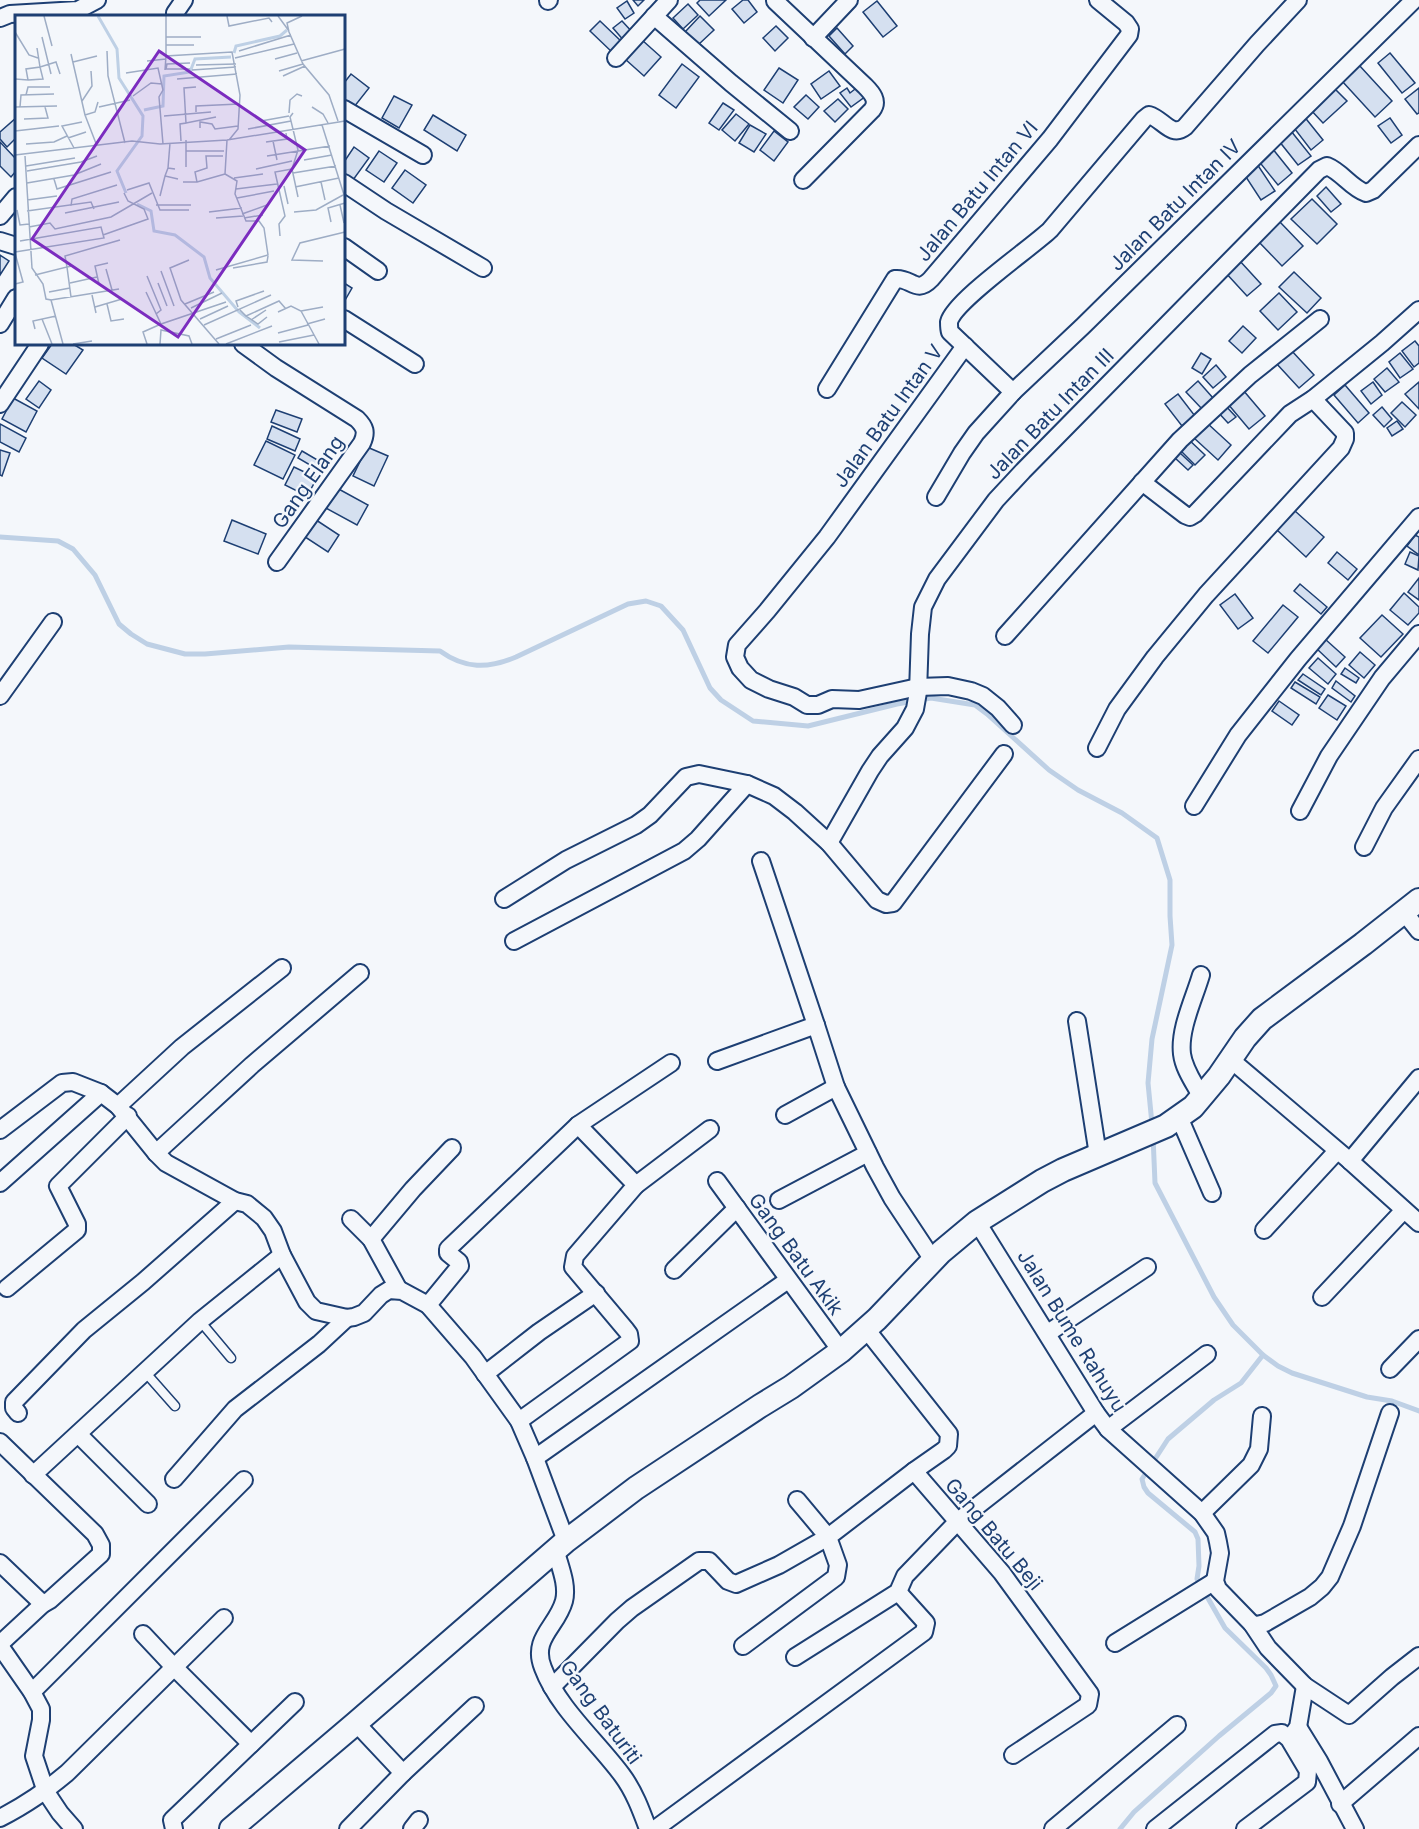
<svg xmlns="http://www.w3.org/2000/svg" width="1419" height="1829" viewBox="0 0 1419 1829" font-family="Inter,sans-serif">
<rect width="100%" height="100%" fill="#f4f7fb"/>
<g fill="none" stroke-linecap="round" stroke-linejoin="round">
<g stroke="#bed0e5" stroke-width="5">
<path d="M0,537l58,4 15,8 22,26 24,49 12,10 16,10 38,10h20l84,-7 151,4c25,18 48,18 76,6l112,-53 18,-3 15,5 22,24 27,58 11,12 32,21 55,5 89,-22 34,-6 44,7 12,9 62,56 29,20 44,23 35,25 13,42v36l2,29 -20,94 -4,44 4,41"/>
<polyline points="1153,1136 1155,1183 1214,1297 1233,1325 1263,1355 1278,1366 1292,1373 1367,1397 1392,1401 1419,1411"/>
<polyline points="1120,1829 1134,1812 1219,1736 1271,1693 1276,1686 1271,1675 1266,1668 1225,1628 1197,1579 1199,1566 1198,1539 1195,1532 1148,1493 1144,1487 1142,1479 1168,1439 1214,1400 1241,1383 1263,1355"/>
</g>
</g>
<g fill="#d5e0f0" stroke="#1d3f73" stroke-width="1.5">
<polygon points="633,0 644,0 638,6"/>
<polygon points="700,0 726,0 709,16 697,3"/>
<polygon points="743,0 748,0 757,12 744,23 732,9"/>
<polygon points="627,1 634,13 625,19 617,8"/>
<polygon points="877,1 897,26 883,37 863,12"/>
<polygon points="688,4 698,15 683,29 673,18"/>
<polygon points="700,16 714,30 698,45 685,32"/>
<polygon points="600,21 623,43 614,54 590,31"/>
<polygon points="622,21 634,34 625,42 613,28"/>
<polygon points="776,26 788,38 775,51 763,38"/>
<polygon points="837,28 853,46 845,54 829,36"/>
<polygon points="642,40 661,57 644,76 625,59"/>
<polygon points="1390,53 1415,83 1402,93 1378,63"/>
<polygon points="682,64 699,77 676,108 659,95"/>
<polygon points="1359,65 1392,101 1375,117 1342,81"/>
<polygon points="779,68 798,80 783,103 764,90"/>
<polygon points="829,71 840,86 821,99 811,84"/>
<polygon points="351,74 369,88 354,107 344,99 344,83"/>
<polygon points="859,86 866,96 851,107 840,93 847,88 850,93"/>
<polygon points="1333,87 1347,101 1323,123 1310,109"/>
<polygon points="1419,88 1419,113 1417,114 1405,99"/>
<polygon points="806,95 819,107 808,119 794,107"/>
<polygon points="394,96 412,105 399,128 382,118"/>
<polygon points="838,99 848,109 835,122 824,111"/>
<polygon points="723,103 734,110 719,130 709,123"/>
<polygon points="736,114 749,124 735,141 722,130"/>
<polygon points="433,115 466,135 457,151 424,130"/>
<polygon points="1303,115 1323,140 1311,150 1291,124"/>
<polygon points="16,118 16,138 7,147 0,139 0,132"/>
<polygon points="1390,118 1402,135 1391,143 1378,126"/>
<polygon points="750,125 766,134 754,152 739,143"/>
<polygon points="774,131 788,142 774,161 760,150"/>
<polygon points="1291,131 1311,156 1298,165 1279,141"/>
<polygon points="0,142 16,159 16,171 11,177 0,166"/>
<polygon points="354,147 369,158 353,180 344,173 344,162"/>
<polygon points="1272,148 1292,173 1278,185 1257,159"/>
<polygon points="379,151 397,163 384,182 366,170"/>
<polygon points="1257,164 1275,191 1261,200 1244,174"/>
<polygon points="405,170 426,185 413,203 392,188"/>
<polygon points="1326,187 1341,204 1331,212 1317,196"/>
<polygon points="1312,199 1337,224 1317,244 1291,219"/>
<polygon points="1279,221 1303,246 1282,266 1258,241"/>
<polygon points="0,255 9,261 0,275"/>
<polygon points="1239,260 1261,284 1247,296 1225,272"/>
<polygon points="1294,272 1321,298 1307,313 1279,287"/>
<polygon points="344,283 352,288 344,302"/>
<polygon points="1279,293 1297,312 1278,330 1260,311"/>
<polygon points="1243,326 1256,338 1242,353 1229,341"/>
<polygon points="1415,341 1419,346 1419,363 1414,367 1402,351"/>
<polygon points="52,344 73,344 83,350 66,374 42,358"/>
<polygon points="1291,350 1314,375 1299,388 1276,363"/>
<polygon points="1201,353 1211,359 1202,374 1192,368"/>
<polygon points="1400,353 1413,369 1400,378 1389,362"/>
<polygon points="1216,365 1226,377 1213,388 1203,377"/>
<polygon points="1387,368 1399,382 1385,392 1374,379"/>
<polygon points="39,381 51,390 39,408 26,399"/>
<polygon points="1198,381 1213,398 1202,409 1186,392"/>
<polygon points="1373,382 1382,395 1371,404 1361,391"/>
<polygon points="1419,382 1419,409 1405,394"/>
<polygon points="1345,385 1369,413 1358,423 1334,395"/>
<polygon points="1243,390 1265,416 1249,429 1228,404"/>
<polygon points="1178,394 1195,416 1182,426 1165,404"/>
<polygon points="13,398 37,411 26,432 2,419"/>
<polygon points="1402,402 1416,415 1405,427 1391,413"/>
<polygon points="1223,403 1236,417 1228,423 1216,410"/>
<polygon points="1382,407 1392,419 1384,427 1373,415"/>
<polygon points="276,410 302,419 297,432 271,422"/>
<polygon points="1397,421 1403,429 1392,436 1387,428"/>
<polygon points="1207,423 1231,445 1218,460 1194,438"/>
<polygon points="0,424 26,438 19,452 0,442"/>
<polygon points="272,426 300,439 295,451 267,439"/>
<polygon points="1187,438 1205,455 1195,465 1178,448"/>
<polygon points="266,441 295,455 283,479 254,465"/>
<polygon points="367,447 388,456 374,486 353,476"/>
<polygon points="0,450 10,453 2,476 0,475"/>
<polygon points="302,451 326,465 322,472 298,458"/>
<polygon points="1180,453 1193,465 1188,470 1175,458"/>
<polygon points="294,467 317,478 307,496 285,485"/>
<polygon points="335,487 368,505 357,525 324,507"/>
<polygon points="1295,511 1324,537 1306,557 1277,530"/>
<polygon points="310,516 339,535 328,552 299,533"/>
<polygon points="232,520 266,534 258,554 224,541"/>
<polygon points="1415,535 1419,537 1419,555 1407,546"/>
<polygon points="1337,552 1357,569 1348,580 1328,563"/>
<polygon points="1410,552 1419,556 1418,570 1405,564"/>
<polygon points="1419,578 1419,600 1408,592"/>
<polygon points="1300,584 1327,607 1321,614 1294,591"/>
<polygon points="1404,593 1419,607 1419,613 1408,625 1390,610"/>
<polygon points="1235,594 1253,618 1238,629 1220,605"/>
<polygon points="1283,605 1298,617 1268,653 1253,641"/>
<polygon points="1382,615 1403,634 1381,657 1360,638"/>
<polygon points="1325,639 1345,657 1336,667 1317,649"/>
<polygon points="1360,652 1375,665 1364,678 1349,665"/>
<polygon points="1318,658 1336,674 1328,684 1309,668"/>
<polygon points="1345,668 1359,678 1356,683 1341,674"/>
<polygon points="1303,674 1325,689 1321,695 1298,680"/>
<polygon points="1336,681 1355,696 1351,702 1332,688"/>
<polygon points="1295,682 1320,697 1316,704 1291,688"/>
<polygon points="1328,695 1346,706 1337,720 1319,708"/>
<polygon points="1279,701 1299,715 1292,725 1272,711"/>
</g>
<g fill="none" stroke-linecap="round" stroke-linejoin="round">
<g stroke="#1d3f73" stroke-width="11">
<g id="lane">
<polyline points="200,1321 231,1358"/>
<polyline points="145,1372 175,1406"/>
</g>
</g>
<g stroke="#1d3f73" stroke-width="20">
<g id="street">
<path d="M1298,0l-41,44 -72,83c-14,11 -22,-8 -36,-12l-5,4 -94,111c-19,18 -96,71 -101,92 0,3 0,7 1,10l63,60 70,-66 331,-326"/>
<polyline points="548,1 549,0"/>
<path d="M775,1l90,85c7,7 14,15 7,24l-69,70"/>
<polyline points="175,13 184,0"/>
<polyline points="654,16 731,83 790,131"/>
<polyline points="0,18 10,14 78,10 97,0"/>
<polyline points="813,38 849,0"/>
<polyline points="616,58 669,0"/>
<polyline points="344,109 423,155"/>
<polyline points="344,183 386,211 483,268"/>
<polyline points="0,216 16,197"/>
<polyline points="0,241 16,246"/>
<polyline points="344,247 378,271"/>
<polyline points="344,319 415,364"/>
<polyline points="0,324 16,298"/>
<path d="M243,344l33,24 81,51c8,8 10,13 5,24l-85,119"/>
<polyline points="965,346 827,537 767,611 737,645 735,657 740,668 751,680 769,689 794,697 807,705 818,705 832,699 859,700 918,687 948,686 971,691 983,696 998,708 1013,725"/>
<path d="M827,389l68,-110c16,-2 21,16 36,0l119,-140 79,-104 1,-6 -4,-6 -28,-23"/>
<polyline points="0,404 40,344"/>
<polyline points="1142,482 1185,515 1190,517 1195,514 1290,414 1313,399 1382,343 1419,310"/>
<polyline points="936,497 962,453 976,433 1013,392"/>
<polyline points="1005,636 1180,440 1250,375 1320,319"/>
<polyline points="0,696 53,622"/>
<polyline points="1097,748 1117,709 1155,657 1206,595 1341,448 1345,439 1345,433 1313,399"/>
<polyline points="1194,806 1238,735 1298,659 1419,517"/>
<polyline points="1300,811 1329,756 1382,678 1419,634"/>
<path d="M829,843l41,-72 10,-15 25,-28 10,-19 3,-17 2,-58 3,-27 14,-28 59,-79 27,-29 296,-301 8,-4c15,6 24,22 39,27l7,-3 46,-45"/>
<polyline points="1364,847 1384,808 1419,759"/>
<polyline points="761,861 816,1025"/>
<polyline points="504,899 566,860 636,825 650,815 686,777 699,774 747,784 774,796 795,812 829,843 877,900 886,904 893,903 1004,754"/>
<polyline points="1404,912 1419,931"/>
<polyline points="514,941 684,851 698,839 747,784"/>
<path d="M1201,975c-7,24 -22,54 -19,79 2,16 13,30 20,44"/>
<polyline points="1077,1021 1098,1155"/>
<polyline points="1230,1059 1350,1161 1419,1223"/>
<polyline points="717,1061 816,1025 836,1087"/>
<polyline points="118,1106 182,1047 282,968"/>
<polyline points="785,1115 836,1087 875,1167 892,1198 933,1260"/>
<polyline points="1179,1117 1212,1193"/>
<polyline points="0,1130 62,1083 73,1082 101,1093 118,1106 156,1153 166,1163 235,1201 247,1204 264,1218 273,1231 282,1255 307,1302 316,1311 347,1318 354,1317 364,1313 381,1295 389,1290 402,1291 428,1305 473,1357 519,1421 535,1458 566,1541"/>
<polyline points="156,1153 252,1065 360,973"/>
<polyline points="1350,1161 1419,1078"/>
<polyline points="717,1181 841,1351"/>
<polyline points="0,1183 101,1093"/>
<polyline points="636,1185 710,1129"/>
<polyline points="779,1200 868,1153"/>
<polyline points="351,1219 371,1239 399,1290"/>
<polyline points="977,1222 1096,1413 1108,1429 1202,1513 1216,1533 1218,1542 1220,1553 1215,1581 1218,1589 1252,1624 1268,1648 1305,1686 1349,1715 1392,1677 1419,1656"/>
<polyline points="1264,1230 1337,1151"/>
<polyline points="371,1239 413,1189 452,1148"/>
<polyline points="674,1270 737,1208"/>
<polyline points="7,1288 77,1230 77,1224 58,1186 128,1116"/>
<polyline points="1322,1297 1404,1210"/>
<polyline points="428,1305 460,1266 459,1262 448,1253 448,1249 451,1246 578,1125"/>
<polyline points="866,1329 949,1434 948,1446 944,1450 914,1471 1002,1573 1090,1694 1088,1705 1013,1755"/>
<polyline points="1048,1333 1147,1267"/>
<polyline points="1390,1369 1419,1339"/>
<polyline points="485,1374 539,1332 596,1293"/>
<polyline points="18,1413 14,1408 14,1402 84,1330 143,1282 235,1201"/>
<polyline points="519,1421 630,1341 629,1334 626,1330 573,1267 575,1256 636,1185 578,1125 671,1063"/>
<polyline points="1108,1429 1207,1354"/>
<polyline points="78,1434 148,1504"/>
<polyline points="0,1442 95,1534 101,1545 101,1554 50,1600 43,1604 0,1644"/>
<polyline points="535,1458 788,1280"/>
<polyline points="33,1475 200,1321 282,1255"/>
<polyline points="174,1479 235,1409 319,1344 347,1318"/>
<polyline points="1202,1513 1251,1465 1259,1449 1262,1416"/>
<path d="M556,1552c4,15 12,33 8,49 -7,26 -33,37 -21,67 15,40 54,73 79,107 12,16 19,35 26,54"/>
<polyline points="0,1563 43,1604"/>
<polyline points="1252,1624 1257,1625 1265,1623 1310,1597 1322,1587 1330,1577 1352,1526 1390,1413"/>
<polyline points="143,1634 174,1667 251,1744"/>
<polyline points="1115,1643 1215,1581"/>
<polyline points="0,1646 32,1692 41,1709 41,1720 34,1756 46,1792 60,1813 74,1829"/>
<polyline points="743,1646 836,1577 838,1565 828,1537 914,1471"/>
<polyline points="795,1657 898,1592 905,1576 958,1521 1096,1413"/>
<polyline points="552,1687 617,1621 632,1608 699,1561 709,1561 728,1581 736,1584 779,1565 828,1537 797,1500"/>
<polyline points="32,1692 244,1480"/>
<polyline points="356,1723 403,1773"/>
<polyline points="1298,1727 1319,1761 1355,1829"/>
<polyline points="1293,1734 1298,1727 1305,1686"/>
<polyline points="1340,1804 1419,1736"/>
<path d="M0,1818c27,-14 44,-26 67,-45l157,-155"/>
<polyline points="174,1829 172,1820 295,1702"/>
<polyline points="348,1829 403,1773 475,1706"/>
<polyline points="412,1829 419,1820"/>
<polyline points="655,1829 924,1632 926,1623 898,1592"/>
<polyline points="1053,1829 1177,1725"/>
<polyline points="1155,1829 1275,1734 1282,1733 1289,1739 1308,1771 1307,1782 1245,1829"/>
</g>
</g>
<g stroke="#1d3f73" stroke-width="26">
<polyline id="secondary" points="231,1829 356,1723 566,1541 636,1488 760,1406 791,1387 841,1351 877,1319 941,1252 977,1222 1042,1181 1063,1170 1166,1126 1193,1107 1219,1076 1245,1038 1262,1019 1363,944 1419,900"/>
</g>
<use href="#lane" stroke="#f4f7fb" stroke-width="8"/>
<use href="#street" stroke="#f4f7fb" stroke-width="16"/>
<use href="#secondary" stroke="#f4f7fb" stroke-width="22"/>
</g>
<g text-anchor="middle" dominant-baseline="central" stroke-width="4.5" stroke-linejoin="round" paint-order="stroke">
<g font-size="20" fill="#1d3f73" stroke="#f4f7fb">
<text transform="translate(977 191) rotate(-50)">Jalan Batu Intan VI</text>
<text transform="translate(1175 205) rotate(-45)">Jalan Batu Intan IV</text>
<text transform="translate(1050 414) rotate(-46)">Jalan Batu Intan III</text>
<text transform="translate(888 416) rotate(-54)">Jalan Batu Intan V</text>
<text transform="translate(308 482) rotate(-55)">Gang Elang</text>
<text transform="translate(796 1254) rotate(54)">Gang Batu Akik</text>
<text transform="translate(1072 1331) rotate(58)">Jalan Bume Rahuyu</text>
<text transform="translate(994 1534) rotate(50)">Gang Batu Beji</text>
<text transform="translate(601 1712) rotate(54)">Gang Baturiti</text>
</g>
</g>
<g transform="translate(15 15)">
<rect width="330" height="330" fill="#f4f7fb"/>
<path fill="none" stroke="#bed0e5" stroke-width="3" d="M83,1l19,33 2,29 24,38 -1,20 -25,35 9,22M219,38l2,-7 44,-10 7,-6M129,95l19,-4 1,-30 26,-4 5,-13 36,-2M122,189l14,7 3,20 21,4 29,22 6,21 29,34 21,16"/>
<path fill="none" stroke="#9eadc5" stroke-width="1.5" d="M29,1l8,30M151,1v29M212,1l2,10 40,-8 3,4M263,1l11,15M287,1l-15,7 2,9 14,32 26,31 9,26M0,17l14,23 9,3M27,22l9,37M151,22h35M92,36l1,25 17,67M224,36l52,-16M56,39l14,61 12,31M151,41v-11h28M220,43l59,-14M260,44l22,-6M132,46l19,-2M286,46l44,-12M58,47l24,-6M175,48l-23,1 -1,5h24M181,50l40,-1M150,55l1,-14 66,-4 8,43 -2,34 -9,11M177,55l44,-3M264,56l24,-7M111,58l32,-5 5,22 -4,7 4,47M268,61l22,-10M0,64l13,1 -2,-11 14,-2 -3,-19M162,64l60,-5M13,65l15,-1 -3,-12 16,-5 4,12M11,80l2,-8h22M118,81l18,-13 11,1M67,86l10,-15 -1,-15M0,92l42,-1M5,92l1,-12 33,-1M84,92l31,-7M297,92l11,7 5,9M181,97v-6l43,-2M274,98l1,-13 7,-6 5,2M278,98l-3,4 8,33 -6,19 6,28M70,100l10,-3 3,-10M149,101l47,-4M9,104l24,-1 -3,-11M246,106l28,-5M171,108l30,-6M307,110l23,73M185,113v-6l12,2 3,5 23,-3M233,114l43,-8M0,116l44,-5M53,123l18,-6M171,125v27M166,126l-1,-17 6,-1 -2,-35 12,-1M258,126l4,19M251,127l21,-3 -1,-6M155,128l-2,25 7,1M11,129l28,-2 13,-6M59,133l-12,-22 20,-4M171,136h38M0,140l117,-14 28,3 67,-4 118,-19M10,141l7,112 11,16 3,15 5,1 12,44M252,141l63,-10M289,145l28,-5M11,151l49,-8M153,153l-3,8 13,3M241,154l36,-8M12,156l54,-9 16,-6M278,158l43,-7M219,163l29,-4M39,164l3,10 54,-17M168,167h14l-2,-10 12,-4 -1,-12h17M182,167l28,-8M306,167l4,18M12,168l47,-8 27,-11M269,171l4,18M280,172l44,-9M221,174l41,-5M112,175l22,-7 11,27h29M145,181l5,-20M222,183l37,-7M12,185l30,-4M141,190h35M325,190l4,18M56,191l1,-7 45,-14M2,195l3,15 9,-1M12,196l64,-9 3,7M194,197l33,-4M279,197l22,-2 27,-15M50,198l54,-11M227,199l25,-9M201,203l27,-2M229,203l19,-3M316,207l-3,-14 17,-5M14,212l21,-4 5,6 56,-12 41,-24M88,220l45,-16 -4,-10 -16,-8 -4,-8M265,221l-1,-12 6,-8 -10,-44 17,-3M0,237l89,-14 -3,-11 -81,14M0,238l8,29 -8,2M174,245l-19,8 11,32 38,44M308,246l-31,-1 8,-17 45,-11M218,253l34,-6 1,-6M91,254l6,21M201,255l52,-15 -4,-27 -5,-7h-13l-11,-27 2,-13 -12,-7 2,-34M146,256l13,35M20,260l32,-8 -2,-11 55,-16M132,261l14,34 -5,4M55,268l27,-6M143,268l9,23M84,269l-4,-18 13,-3M34,277l21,-4M131,277l15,32 65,-22M77,280l4,18M56,282l-4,-30 5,-1M36,285l68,-11M92,289l4,17 13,-2M170,289l29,-12M80,292l27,-8M223,292l-2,-6 28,-10M176,293l31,-15M225,295l6,6 33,-15 7,8M286,296l22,-4M263,297l13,-6 10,5 18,33M231,301l12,8 9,-7M27,304l10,25M185,304l28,-13M236,305l15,-10M292,309l18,-5M189,310l67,-30M20,314l-2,-8 23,-5M263,318l30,-8M201,324l35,-14M264,327l35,-7M58,329l19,-3M132,329l-4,-12 18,-8M145,329l1,-14 28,6 3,8M211,329l46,-18"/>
<path fill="#7b2cbf" fill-opacity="0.15" stroke="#7b2cbf" stroke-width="3" d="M144,36l146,99 -127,187 -146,-98z"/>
<rect width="330" height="330" fill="none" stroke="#1d3f73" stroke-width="3"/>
</g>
</svg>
